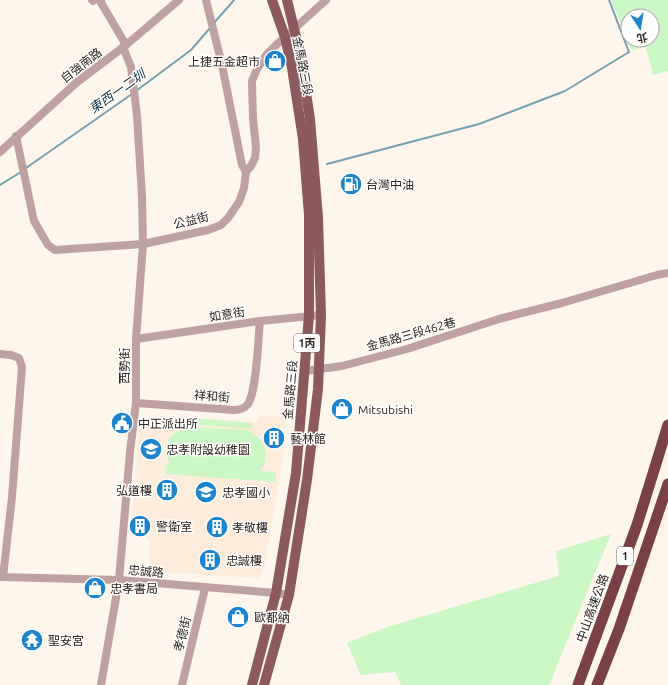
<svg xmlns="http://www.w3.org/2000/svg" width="668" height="685" viewBox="0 0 668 685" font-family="Ubuntu,'Noto Sans TC',sans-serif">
<rect width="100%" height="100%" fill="#fef5eb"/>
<polygon fill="#feecda" points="260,416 287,417 282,466 264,567 259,578 148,572 150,542 132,519 139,430 154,422 169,417 179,417 256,422"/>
<g fill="#cbf6c5" fill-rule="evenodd">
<path d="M611,0h57v71l-15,4 -7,-28 -14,3zM628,16h24v24h-24z"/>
<polygon points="190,418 252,423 252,429 189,424"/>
<path d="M189,427l58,3c16,8 26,25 13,41l16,1 -1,10 -110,-8 1,-9h4c-10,-20 -1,-33 19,-38z"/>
<polygon points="611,534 549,685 401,685 395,672 361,675 347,643 387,627 559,576 556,551"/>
</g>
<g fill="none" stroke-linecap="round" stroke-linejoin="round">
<g stroke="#73a1b1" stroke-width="2">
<polyline points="214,23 234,0"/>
<polyline points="136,91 191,50 210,28"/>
<polyline points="327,164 479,124 565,91 629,52 609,0"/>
<polyline points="26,168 132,94"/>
<polyline points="0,185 21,172"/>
</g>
<g stroke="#bfa1a2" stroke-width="8">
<polyline points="92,0 93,1"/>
<polyline points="101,0 100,1 126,45"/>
<polyline points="16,136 34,221 48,245 55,250 143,244 208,230 221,225 228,218 239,202 244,188 246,172 242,165 222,65 206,0"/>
<polyline points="0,152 76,83 126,45 179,0"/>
<polyline points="246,172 251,166 255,158 256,147 253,119 252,81 257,69 267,54 274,47 326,0"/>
<polyline points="136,339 260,321 321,315"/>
<polyline points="0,354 11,355 19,358 22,367 12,497 3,577"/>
<polyline points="305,371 342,366 407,349 499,319 562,303 657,275 668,273"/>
<path d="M136,403l98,7c6,0 10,-1 14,-6 9,-14 10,-65 12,-83"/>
<polyline points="0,577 119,580 276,593 289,595"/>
<polyline points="101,685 119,580 130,452 136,403 136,339 143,244 142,197 137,115 131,67 123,47"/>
<polyline points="182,685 205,588"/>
</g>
<g stroke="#8c5a5d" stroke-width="10">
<polyline points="252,685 276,593 296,473 309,315 309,215 303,139 292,68 285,37 272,0"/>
<polyline points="264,685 289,595 307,480 318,389 321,315 318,218 310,119 300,53 287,0"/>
</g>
<g stroke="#794045" stroke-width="11">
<polyline points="578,685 637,525 668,425"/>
<polyline points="597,685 619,629 668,484"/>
</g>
</g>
<defs>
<g id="shop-disc" transform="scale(1.15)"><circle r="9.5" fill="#1c83cd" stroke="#fff"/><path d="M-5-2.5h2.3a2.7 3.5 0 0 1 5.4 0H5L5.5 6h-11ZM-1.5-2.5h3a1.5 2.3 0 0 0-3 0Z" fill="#fff"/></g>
<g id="fuel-disc" transform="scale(1.15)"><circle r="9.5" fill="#1c83cd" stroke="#fff"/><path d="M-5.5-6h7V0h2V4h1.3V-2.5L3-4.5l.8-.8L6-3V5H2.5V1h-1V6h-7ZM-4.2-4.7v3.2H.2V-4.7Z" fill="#fff"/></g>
<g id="civic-disc" transform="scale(1.15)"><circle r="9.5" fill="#1c83cd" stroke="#fff"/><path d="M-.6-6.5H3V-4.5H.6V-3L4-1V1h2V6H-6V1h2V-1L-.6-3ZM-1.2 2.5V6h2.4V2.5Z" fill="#fff"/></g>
<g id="building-disc" transform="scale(1.15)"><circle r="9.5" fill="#1c83cd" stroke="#fff"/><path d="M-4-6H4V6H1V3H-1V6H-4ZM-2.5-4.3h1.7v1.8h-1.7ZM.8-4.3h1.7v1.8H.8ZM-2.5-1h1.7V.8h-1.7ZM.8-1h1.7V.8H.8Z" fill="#fff"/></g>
<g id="school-disc" transform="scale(1.15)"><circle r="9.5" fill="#1c83cd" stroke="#fff"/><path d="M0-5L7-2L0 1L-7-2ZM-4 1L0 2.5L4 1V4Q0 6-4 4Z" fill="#fff"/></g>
<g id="temple-disc" transform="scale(1.15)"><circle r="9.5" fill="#1c83cd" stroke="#fff"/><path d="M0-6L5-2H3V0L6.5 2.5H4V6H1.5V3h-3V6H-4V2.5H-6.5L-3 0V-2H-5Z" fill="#fff"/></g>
</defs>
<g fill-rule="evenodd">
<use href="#shop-disc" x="275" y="61"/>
<use href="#fuel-disc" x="351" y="184"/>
<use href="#shop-disc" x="342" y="409"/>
<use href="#civic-disc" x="122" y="423"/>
<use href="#building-disc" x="274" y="438"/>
<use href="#school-disc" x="151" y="449"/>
<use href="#building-disc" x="167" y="490"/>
<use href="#school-disc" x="206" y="492"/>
<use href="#building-disc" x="140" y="526"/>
<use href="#building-disc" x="217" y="527"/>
<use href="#building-disc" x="210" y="560"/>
<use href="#shop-disc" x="95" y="588"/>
<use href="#shop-disc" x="238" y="617"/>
<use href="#temple-disc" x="32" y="640"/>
</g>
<g text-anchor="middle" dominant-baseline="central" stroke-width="3" stroke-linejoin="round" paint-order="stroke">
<g fill="#fff" stroke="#6d6761" stroke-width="1">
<rect x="294" y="334" width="26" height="18" rx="3"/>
<rect x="617" y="547" width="16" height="18" rx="3"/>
</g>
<g font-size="11" font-weight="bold" fill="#2f261d">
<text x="307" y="343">1丙</text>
<text x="625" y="556">1</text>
</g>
<g font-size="12" fill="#2f261d" stroke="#fff" text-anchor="start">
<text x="260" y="61" text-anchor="end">上捷五金超市</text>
<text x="366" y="184">台灣中油</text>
<text x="358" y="409">Mitsubishi</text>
<text x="138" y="423">中正派出所</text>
<text x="290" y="438">藝林館</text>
<text x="166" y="449">忠孝附設幼稚園</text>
<text x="152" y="490" text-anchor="end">弘道樓</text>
<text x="222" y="492">忠孝國小</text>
<text x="156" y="526">警衛室</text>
<text x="232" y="527">孝敬樓</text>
<text x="226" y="560">忠誠樓</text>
<text x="110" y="588">忠孝書局</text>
<text x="254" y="617">歐都納</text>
<text x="48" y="640">聖安宮</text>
</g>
<g font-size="12" fill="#2f261d" stroke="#fff">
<text transform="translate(81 65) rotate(-38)">自強南路</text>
<text transform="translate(303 66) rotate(79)">金馬路三段</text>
<text transform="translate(191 220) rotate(-14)">公益街</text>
<text transform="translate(227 314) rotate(-9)">如意街</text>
<text transform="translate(411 334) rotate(-16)">金馬路三段462巷</text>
<text transform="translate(124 366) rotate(-90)">西勢街</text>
<text transform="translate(290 390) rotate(-85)">金馬路三段</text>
<text transform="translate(212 396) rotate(4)">祥和街</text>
<text transform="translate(146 571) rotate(5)">忠誠路</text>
<text transform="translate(592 608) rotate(-70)">中山高速公路</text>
<text transform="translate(182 634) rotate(-76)">孝德街</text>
</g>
<g font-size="13" font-style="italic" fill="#0d2f3a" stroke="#fff">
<text transform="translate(117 91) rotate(-35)">東西一二圳</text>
</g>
</g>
<g transform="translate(640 28) rotate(168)"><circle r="19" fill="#ffffff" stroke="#aca8a5"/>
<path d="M0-3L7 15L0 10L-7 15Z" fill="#1c83cd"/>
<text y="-6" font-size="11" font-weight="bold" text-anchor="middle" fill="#2f261d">北</text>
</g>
</svg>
